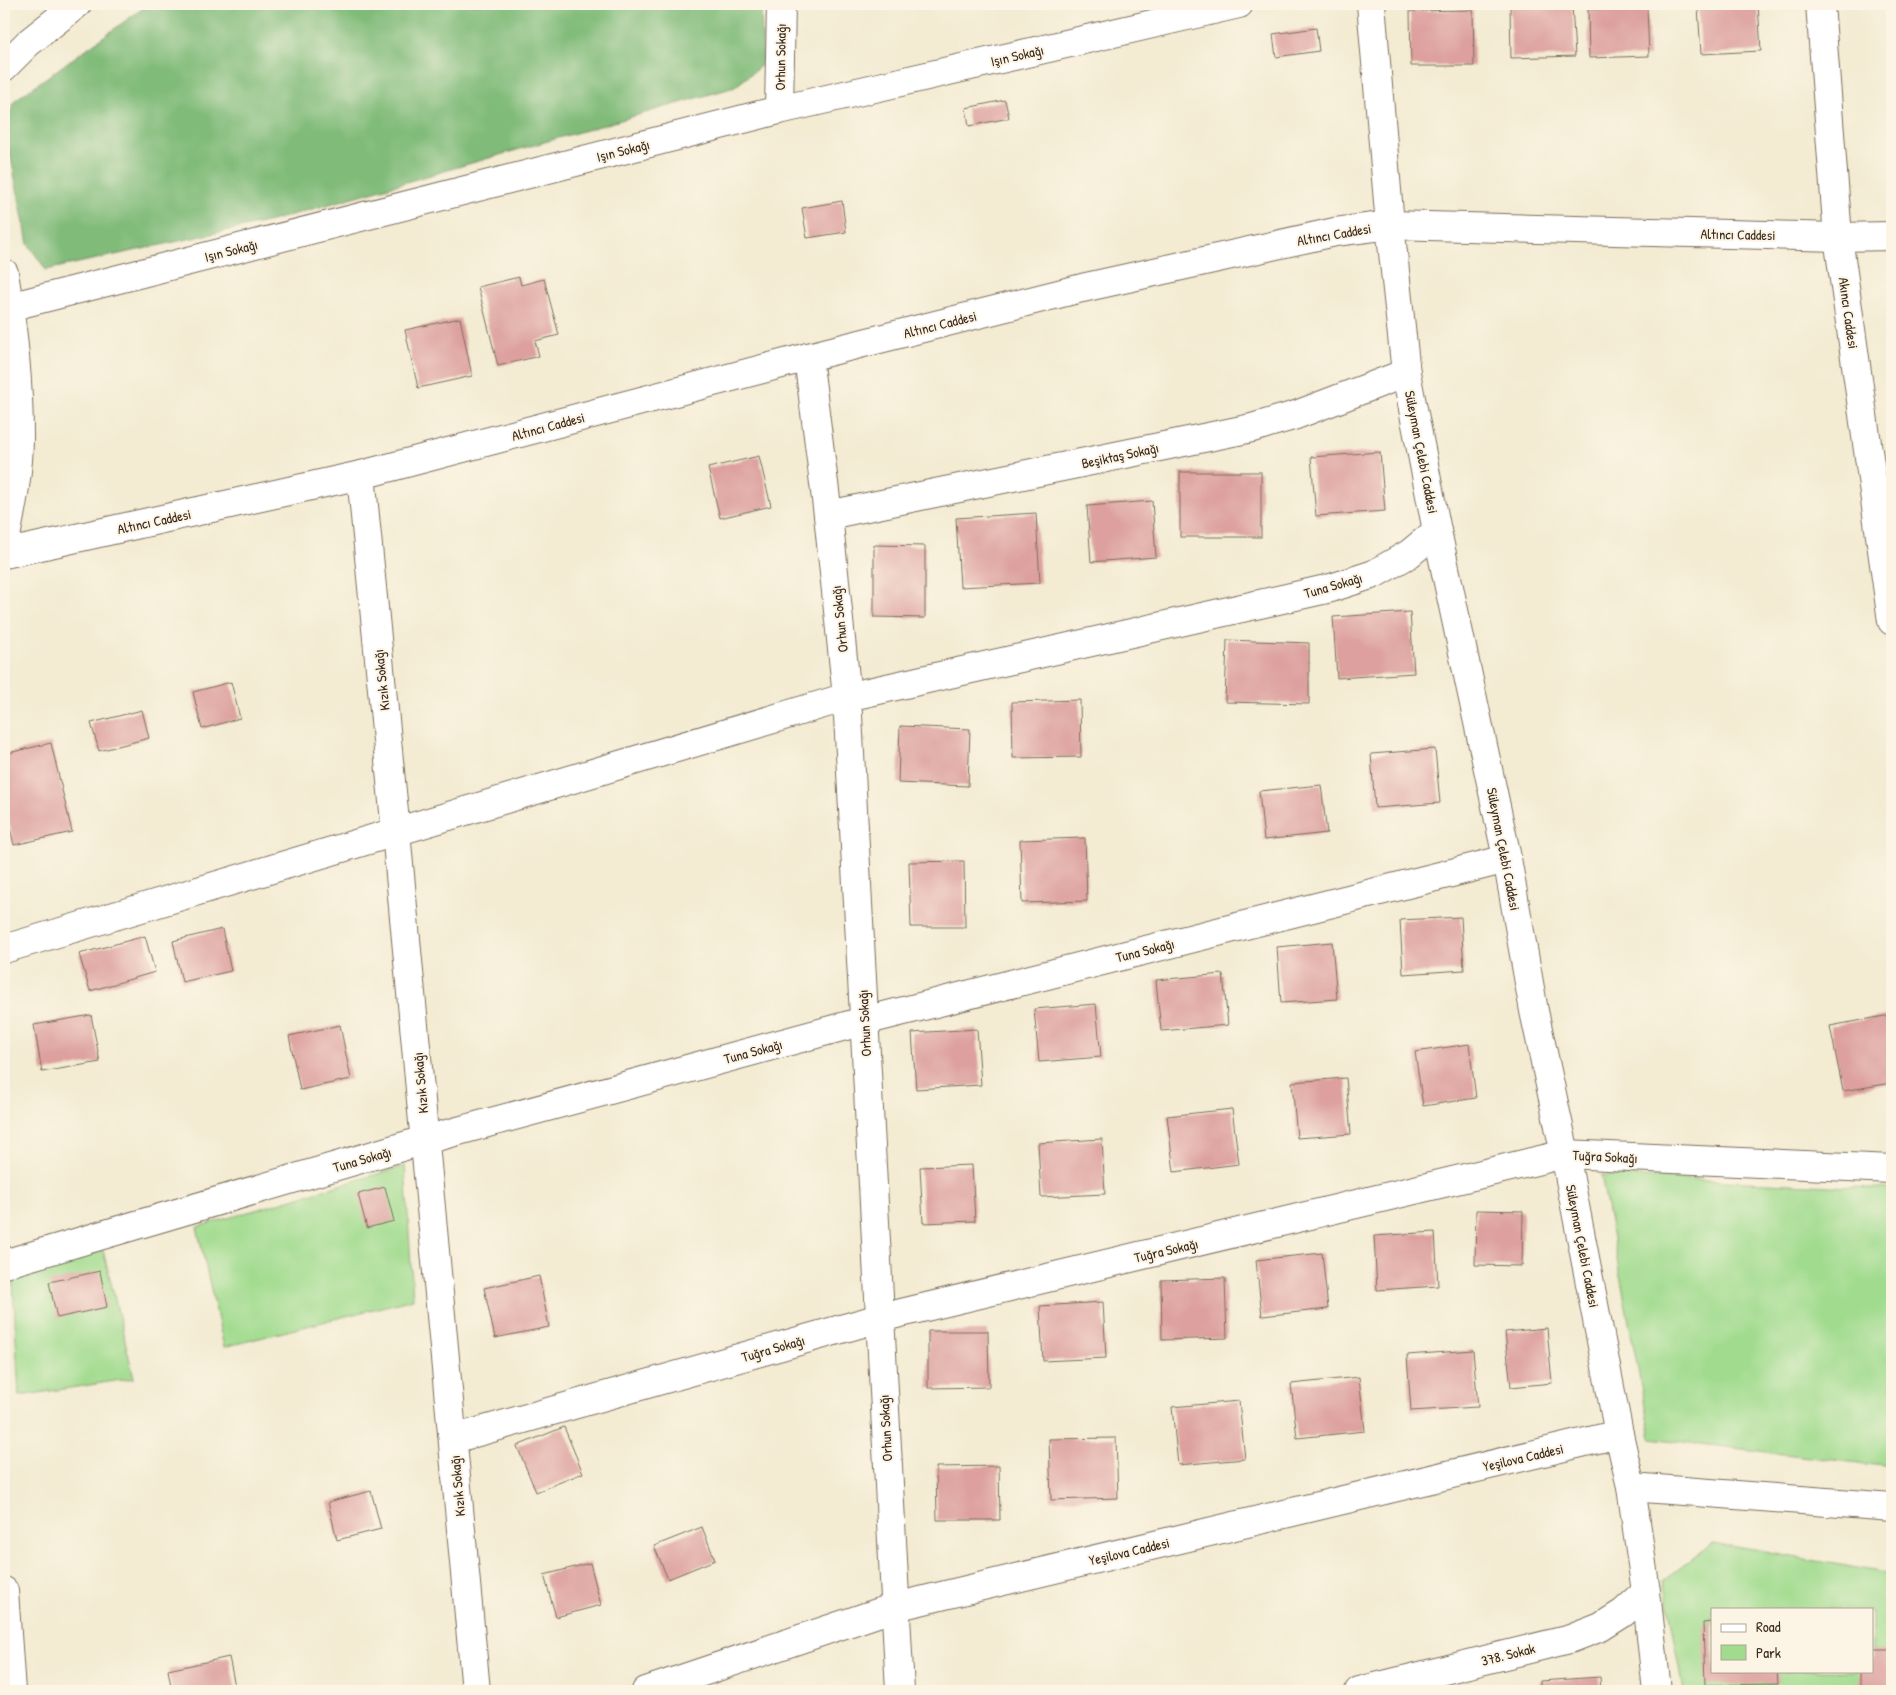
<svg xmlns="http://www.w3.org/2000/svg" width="1896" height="1695" viewBox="0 0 1896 1695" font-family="'Patrick Hand',sans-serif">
<rect width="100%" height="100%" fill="#fcf5e5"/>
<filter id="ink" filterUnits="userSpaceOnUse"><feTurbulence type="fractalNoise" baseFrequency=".02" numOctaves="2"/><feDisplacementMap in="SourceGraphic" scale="10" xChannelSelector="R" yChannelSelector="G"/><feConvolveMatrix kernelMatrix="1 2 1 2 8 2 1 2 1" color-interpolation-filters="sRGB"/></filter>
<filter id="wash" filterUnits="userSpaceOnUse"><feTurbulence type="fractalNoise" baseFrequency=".0096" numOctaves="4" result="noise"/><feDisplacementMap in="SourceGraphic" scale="20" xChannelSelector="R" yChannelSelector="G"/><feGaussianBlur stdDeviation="1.12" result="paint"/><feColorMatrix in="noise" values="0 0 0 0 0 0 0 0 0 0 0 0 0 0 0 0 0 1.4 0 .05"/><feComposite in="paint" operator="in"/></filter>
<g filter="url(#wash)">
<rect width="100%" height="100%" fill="#f3ebd2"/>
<g fill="#a0db8e" stroke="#6e8256" fill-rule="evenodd">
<polygon points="405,1166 413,1299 224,1347 197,1227"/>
<polygon points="1601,1175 1892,1189 1892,1467 1651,1438"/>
<polygon points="103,1250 134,1378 19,1396 13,1281 25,1270"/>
<path d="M1713,1543l179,31v117h-208l-20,-111zM1712,1609h160v62h-160z"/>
</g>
<polygon fill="#80bb79" stroke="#5e724c" points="149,4 761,4 763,64 735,87 271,221 46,270 28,244 8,143 8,118 15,100"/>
<g id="blocks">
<g fill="#dda09e">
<polygon points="1572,4 1575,56 1511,58 1510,5"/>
<polygon points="1758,4 1761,51 1701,54 1698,7"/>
<polygon points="1647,7 1649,56 1589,58 1588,9"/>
<polygon points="1473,10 1474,66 1411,66 1410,11"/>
<polygon points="1316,28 1319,51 1276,57 1273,34"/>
<polygon points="1005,100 1009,118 969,126 966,108"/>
<polygon points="842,201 846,232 807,238 802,208"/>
<polygon points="519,277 521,285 544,279 559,335 535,341 539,356 498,366 478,287"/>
<polygon points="460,318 472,376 418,388 405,330"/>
<polygon points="1380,452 1385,511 1316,516 1311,457"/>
<polygon points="759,456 771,506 720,518 708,468"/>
<rect x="1180" y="472" width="81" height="65"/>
<polygon points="1152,501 1156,557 1091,562 1087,506"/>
<polygon points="1036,513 1040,583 960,587 956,518"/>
<polygon points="874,545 925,546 925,618 874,617"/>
<polygon points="1410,612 1414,673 1337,678 1333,617"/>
<polygon points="1227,640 1309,643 1309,704 1225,702"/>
<polygon points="231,682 240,718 202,729 193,692"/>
<polygon points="1080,700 1081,757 1013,758 1012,702"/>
<polygon points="142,710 149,738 99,751 91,723"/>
<polygon points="900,726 970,729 968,786 898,783"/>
<polygon points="51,743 72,832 14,845 4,802 4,754"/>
<polygon points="1435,749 1440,803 1375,808 1371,754"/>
<polygon points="1321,785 1327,833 1264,840 1259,791"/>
<polygon points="1085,838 1087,901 1022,903 1020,840"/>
<polygon points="964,861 965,927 911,927 909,862"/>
<polygon points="1461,917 1464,970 1403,974 1400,920"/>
<polygon points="222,929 231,971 182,982 173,941"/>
<polygon points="145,936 155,972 90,991 79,954"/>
<polygon points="1332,942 1337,999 1281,1003 1277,947"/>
<polygon points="1223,974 1228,1025 1161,1031 1156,980"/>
<polygon points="1096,1004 1101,1057 1039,1062 1034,1009"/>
<polygon points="91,1015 100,1062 42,1072 34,1025"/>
<polygon points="1890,1015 1892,1029 1892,1083 1843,1091 1830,1026"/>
<polygon points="340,1025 351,1079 300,1090 289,1036"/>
<polygon points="977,1029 981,1085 916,1089 912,1033"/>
<polygon points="1469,1044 1476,1098 1423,1106 1415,1052"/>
<polygon points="1346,1078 1351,1134 1297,1138 1292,1082"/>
<polygon points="1232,1109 1239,1164 1174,1172 1167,1116"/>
<polygon points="1102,1139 1105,1194 1041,1197 1038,1143"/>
<polygon points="972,1165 975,1221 923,1223 920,1167"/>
<polygon points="385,1187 394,1221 367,1228 358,1194"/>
<polygon points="1476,1210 1523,1211 1522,1266 1475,1265"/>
<polygon points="1435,1232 1438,1286 1377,1290 1374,1236"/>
<polygon points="1322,1253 1328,1309 1262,1316 1256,1260"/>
<polygon points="100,1271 107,1307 57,1318 49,1282"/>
<polygon points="539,1276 549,1327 495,1338 484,1288"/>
<polygon points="1225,1278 1227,1338 1162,1340 1161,1280"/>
<polygon points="1103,1302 1106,1358 1043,1361 1040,1306"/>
<polygon points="1547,1328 1552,1383 1511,1387 1505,1332"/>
<polygon points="928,1331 988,1331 989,1387 928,1388"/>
<polygon points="1473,1350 1478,1407 1411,1411 1407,1355"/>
<polygon points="1359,1377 1365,1431 1297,1438 1291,1384"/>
<polygon points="1239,1401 1245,1459 1178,1465 1172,1407"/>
<polygon points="564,1427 583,1473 536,1492 517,1446"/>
<polygon points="1116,1438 1118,1498 1051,1500 1049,1439"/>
<polygon points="999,1466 1000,1520 937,1520 936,1467"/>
<polygon points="371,1491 381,1529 337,1540 328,1502"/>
<polygon points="702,1527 715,1560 668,1579 654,1546"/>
<polygon points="590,1563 601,1605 556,1617 544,1575"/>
<polygon points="1712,1622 1712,1671 1777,1671 1778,1684 1705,1685 1703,1623"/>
<polygon points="1872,1650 1892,1650 1892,1691 1860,1691 1860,1671 1872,1671"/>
<polygon points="229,1657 236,1691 172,1691 168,1670"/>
<polygon points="1600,1677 1601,1691 1540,1691 1540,1681"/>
</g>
</g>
</g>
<g filter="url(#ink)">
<use href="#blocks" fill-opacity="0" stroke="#7b6e5d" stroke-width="1"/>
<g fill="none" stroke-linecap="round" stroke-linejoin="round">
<g stroke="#7b6e5d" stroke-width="30">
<g id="minor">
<polyline points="1371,4 1390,225 1406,373 1437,531 1506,853 1534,1011 1565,1154 1619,1434 1631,1487 1646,1592 1657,1691"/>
<polyline points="1820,4 1838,237 1892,621"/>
<polyline points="4,67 28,43 77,4"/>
<polyline points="779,110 781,4"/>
<path d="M4,273c9,54 15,109 15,164 0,37 -8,74 -15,110"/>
<polyline points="9,307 779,110 1239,4"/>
<polyline points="808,357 828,515 847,697 900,1691"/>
<polyline points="361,475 396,832 476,1691"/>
<polyline points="828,515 1252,428 1296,415 1406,373"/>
<polyline points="4,554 361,475 808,357 1082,288 1335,232 1390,225 1838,237 1892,236"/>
<polyline points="4,949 847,697 1331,588 1374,574 1409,554 1437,531"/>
<polyline points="4,1264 425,1140 864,1021 1507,859"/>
<polyline points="453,1439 880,1318 1565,1154 1892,1169"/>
<polyline points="1631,1487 1892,1507"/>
<polyline points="4,1591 11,1691"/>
<polyline points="646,1691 895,1607 1619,1434"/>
<polyline points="1359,1691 1570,1639 1601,1627 1623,1613 1646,1592"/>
</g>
</g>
<use href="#minor" stroke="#fff" stroke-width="28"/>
</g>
</g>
<g text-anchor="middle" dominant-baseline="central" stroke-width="4" stroke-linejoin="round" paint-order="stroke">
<g font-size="14" fill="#3b2a1e" stroke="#fcf5e5">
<text transform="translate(1017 55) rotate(-13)">Işın Sokağı</text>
<text transform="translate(780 57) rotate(-89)">Orhun Sokağı</text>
<text transform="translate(623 150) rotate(-14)">Işın Sokağı</text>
<text transform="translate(1334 234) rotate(-10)">Altıncı Caddesi</text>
<text transform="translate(1738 234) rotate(1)">Altıncı Caddesi</text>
<text transform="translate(231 250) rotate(-14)">Işın Sokağı</text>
<text transform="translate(1849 313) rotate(82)">Akıncı Caddesi</text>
<text transform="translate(940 324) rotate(-14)">Altıncı Caddesi</text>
<text transform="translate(548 426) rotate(-15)">Altıncı Caddesi</text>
<text transform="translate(1422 452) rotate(79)">Süleyman Çelebi Caddesi</text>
<text transform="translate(1120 455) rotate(-12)">Beşiktaş Sokağı</text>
<text transform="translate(154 521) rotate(-12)">Altıncı Caddesi</text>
<text transform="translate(1333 585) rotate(-16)">Tuna Sokağı</text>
<text transform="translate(839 619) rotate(-96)">Orhun Sokağı</text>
<text transform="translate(381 680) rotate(-96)">Kızık Sokağı</text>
<text transform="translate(1504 849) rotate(79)">Süleyman Çelebi Caddesi</text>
<text transform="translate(1145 950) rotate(-14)">Tuna Sokağı</text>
<text transform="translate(864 1023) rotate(-93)">Orhun Sokağı</text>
<text transform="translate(753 1051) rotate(-15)">Tuna Sokağı</text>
<text transform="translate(420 1083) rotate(-95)">Kızık Sokağı</text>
<text transform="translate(1605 1156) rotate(3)">Tuğra Sokağı</text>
<text transform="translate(362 1159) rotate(-16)">Tuna Sokağı</text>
<text transform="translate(1583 1246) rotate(79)">Süleyman Çelebi Caddesi</text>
<text transform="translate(1166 1250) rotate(-13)">Tuğra Sokağı</text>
<text transform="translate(773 1348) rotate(-16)">Tuğra Sokağı</text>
<text transform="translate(885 1428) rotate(-93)">Orhun Sokağı</text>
<text transform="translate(1523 1457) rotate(-13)">Yeşilova Caddesi</text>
<text transform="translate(457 1486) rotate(-95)">Kızık Sokağı</text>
<text transform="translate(1129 1551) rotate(-13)">Yeşilova Caddesi</text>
<text transform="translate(1508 1654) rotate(-14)">378. Sokak</text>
</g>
</g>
<rect width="1896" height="1695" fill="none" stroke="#fcf5e5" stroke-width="20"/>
<rect x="1711" y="1608" width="162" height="65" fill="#fcf5e5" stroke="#afa495"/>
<rect x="1721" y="1624" width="25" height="8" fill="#ffffff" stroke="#afa495"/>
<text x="1756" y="1632" font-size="15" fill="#3b2a1e">Road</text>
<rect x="1721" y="1645" width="25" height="15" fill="#a0db8e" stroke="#afa495"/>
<text x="1756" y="1658" font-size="15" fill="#3b2a1e">Park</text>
</svg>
